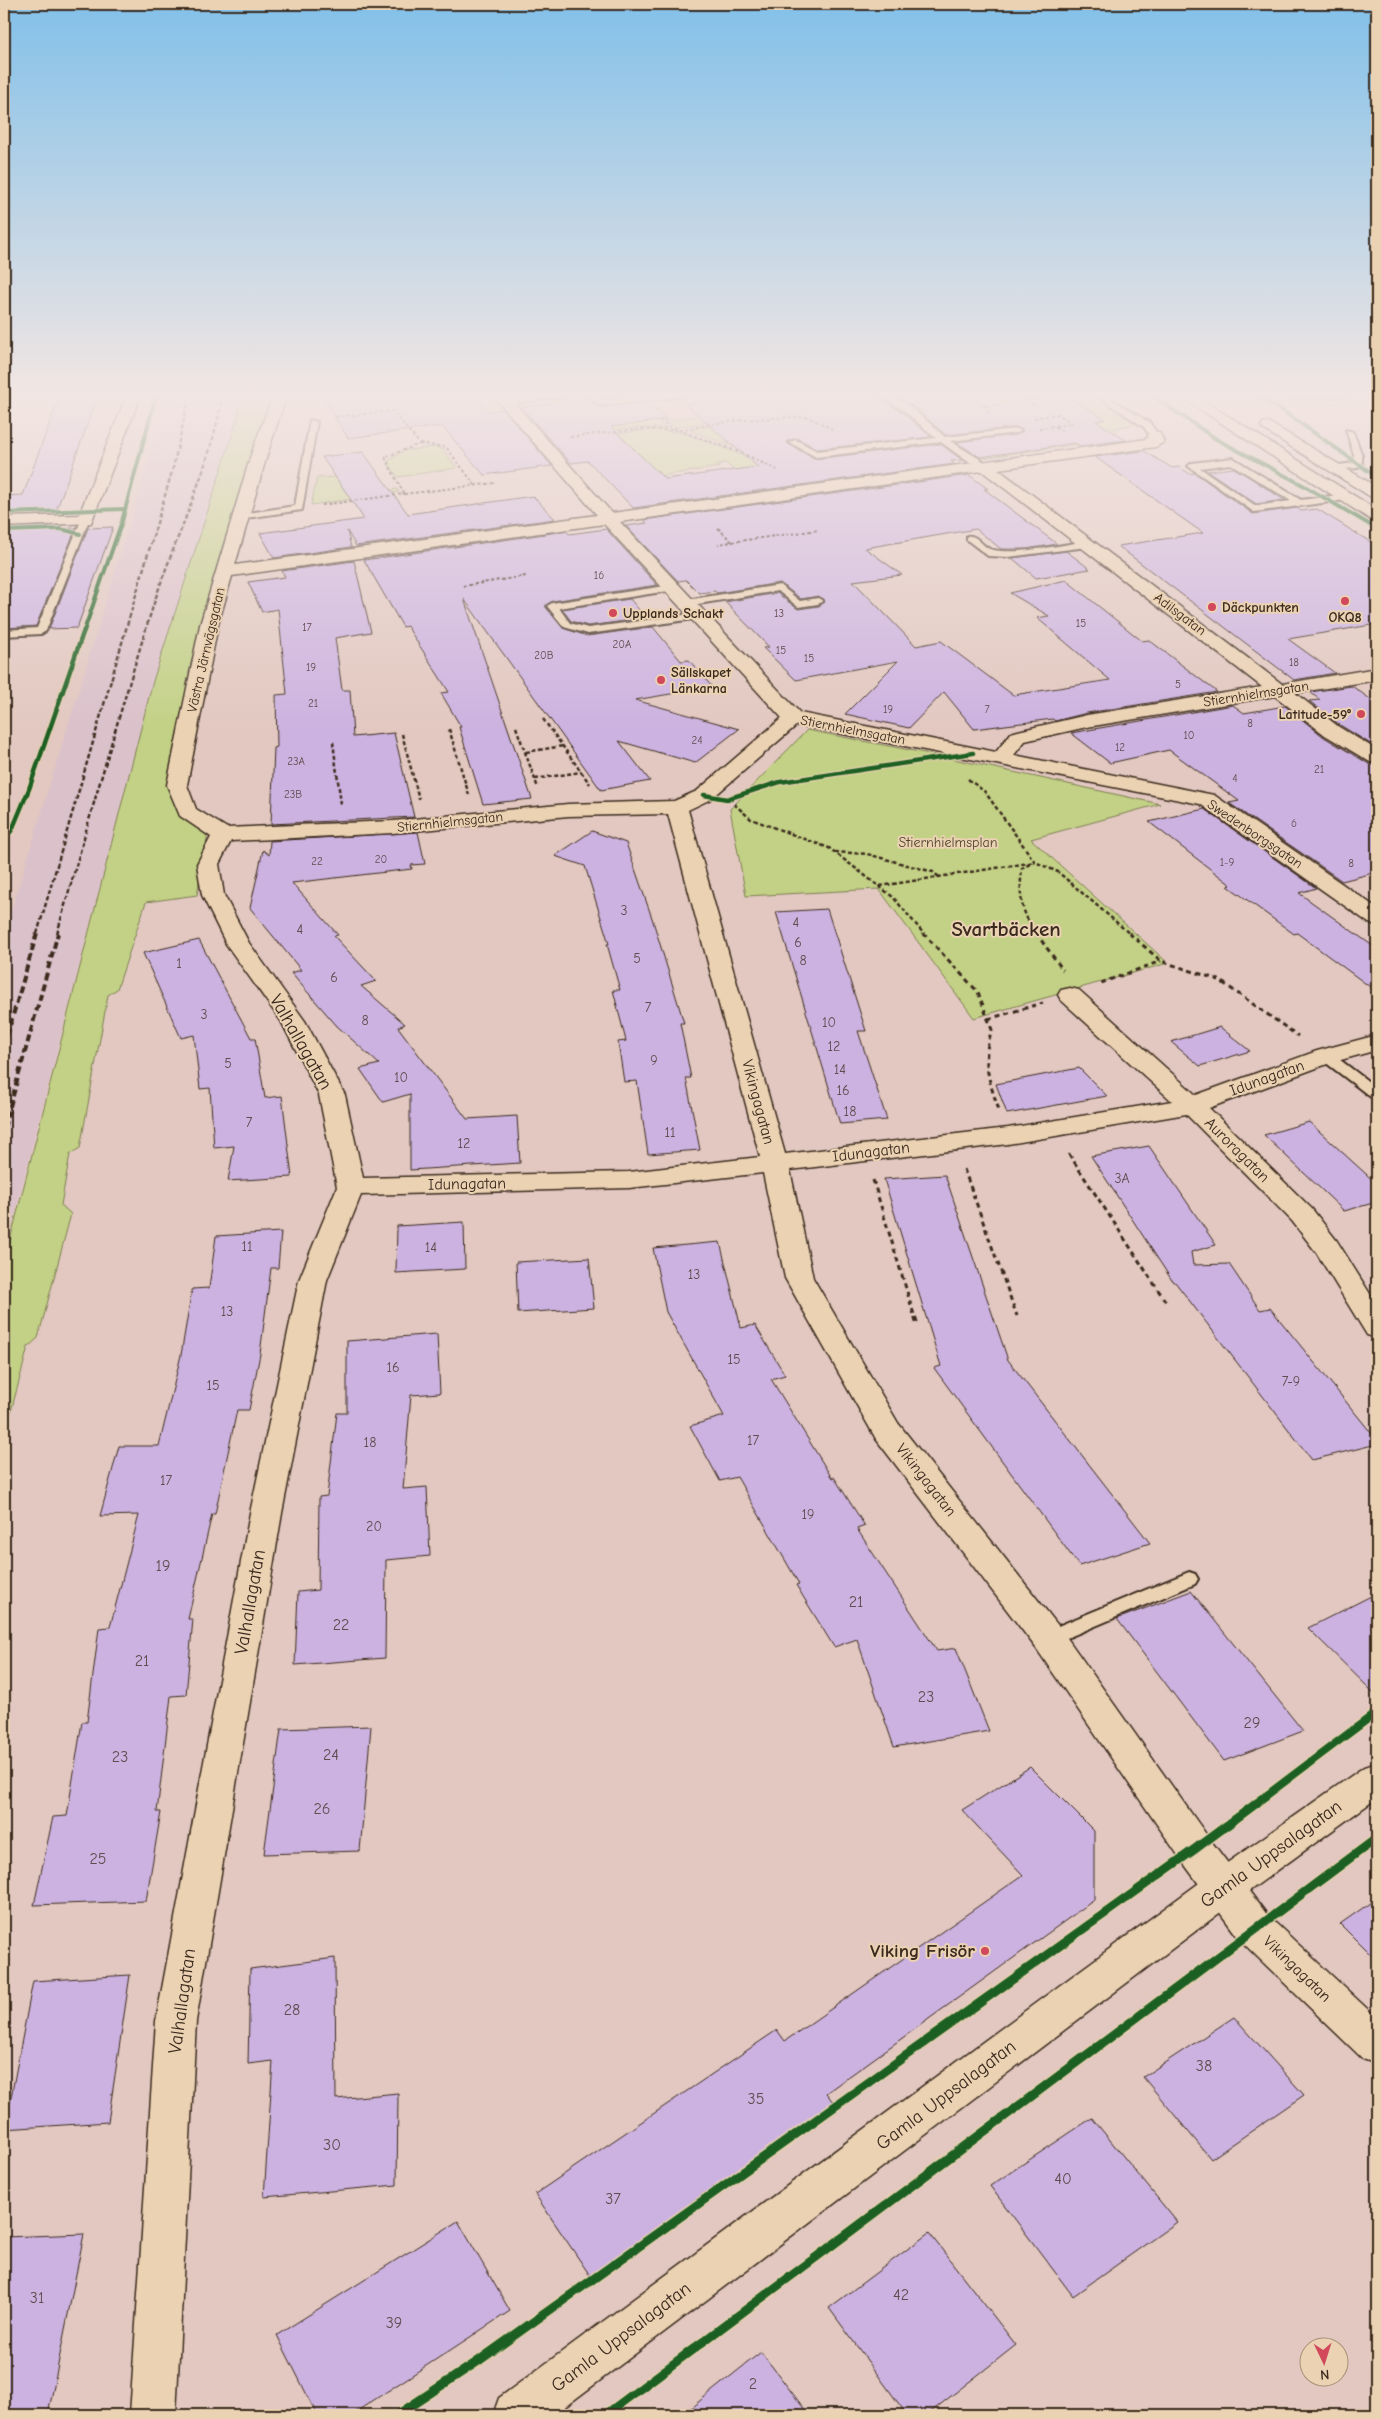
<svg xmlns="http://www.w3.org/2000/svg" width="1381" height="2419" viewBox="0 0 1381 2419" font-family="'Comic Neue',sans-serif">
<rect width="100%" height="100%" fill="#e2c8c0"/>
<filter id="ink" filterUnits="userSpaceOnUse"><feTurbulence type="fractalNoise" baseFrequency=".02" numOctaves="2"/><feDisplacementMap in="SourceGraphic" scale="10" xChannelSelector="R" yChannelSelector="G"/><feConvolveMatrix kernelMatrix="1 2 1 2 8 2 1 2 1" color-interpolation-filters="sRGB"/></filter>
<g filter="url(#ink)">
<polygon fill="#dbc1ca" points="170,392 240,392 238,417 153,681 4,1255 4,935"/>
<g fill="#c2d185" stroke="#7e7e52">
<polygon points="240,392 254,392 267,396 269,401 260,431 174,799 180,814 208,833 197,895 146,902 117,989 108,995 80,1148 70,1154 61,1205 71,1214 38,1338 28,1347 4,1438 4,1264 153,681 238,417"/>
<path d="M1010,392h78l50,31 -21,5 -2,5 3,4 -22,-16 8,-2c-20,-13 -43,-34 -66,-17z"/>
<polygon points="1279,392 1377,392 1377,403 1369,399 1325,404"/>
<polygon points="657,409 668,420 710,414 741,418 675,427 652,410"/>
<polygon points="634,419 657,421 667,428 631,428 565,436"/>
<polygon points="740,420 833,437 724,437 740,449 691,431 696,428"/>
<polygon points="1054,427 1080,444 976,459 959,448 958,444 964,440 993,436 1022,451 1063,445 1007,441 999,436"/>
<polygon points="654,430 679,432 707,441 761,463 927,451 920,446 938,443 963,460 772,487 767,479 750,468 733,470 726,463 716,464 720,467 660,476 658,470 636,473 597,435"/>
<polygon points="435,447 443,449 457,468 398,477 387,462 403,451"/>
<polygon points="335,477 349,496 397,489 399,492 311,505 317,478"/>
<polygon points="807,730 935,755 1160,804 1031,839 1168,963 974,1018 879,889 746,896 730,809"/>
</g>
<g fill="#ccb2e0" stroke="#3b2a1e">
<polygon points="61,392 99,392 55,514 4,515 4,496 23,495"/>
<polygon points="319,392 471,392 489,411 503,409 552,466 484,475 442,426 348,438"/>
<polygon points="778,392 871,392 902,412 931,437 817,449 797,438 787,441 788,444 815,459 940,444 962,460 951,461 954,464 633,508 588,461 571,463 521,407 588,399 600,407 647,402 666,420 611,427 665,479 758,467 685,404"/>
<polygon points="886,392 966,392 987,406 1065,395 1105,419 1096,421 1126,440 1080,446 1075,443 980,457 956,442 1017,435 1023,430 1017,427 946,435 913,407"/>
<polygon points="1144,451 1172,468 1179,467 1190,474 1195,473 1253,514 1297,508 1301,511 1317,509 1377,546 1377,624 1288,639 1335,673 1294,680 1118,546 1203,533 1095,457"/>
<polygon points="363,452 408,514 533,496 555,519 356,546 347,531 351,547 274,558 260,533 364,519 322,457"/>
<polygon points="1234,468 1249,477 1284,500 1256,504 1208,471"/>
<polygon points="969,475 988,489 984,489 1057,544 1026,549 1001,549 976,529 865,548 902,575 853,581 916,646 941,641 1013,695 1110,680 1037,618 1049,616 1010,593 1066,580 1142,641 1149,640 1217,692 1087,713 1055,721 1053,719 974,729 944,692 909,728 845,714 898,661 796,680 763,648 769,647 725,602 777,593 798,609 819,606 825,602 824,599 818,596 801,599 780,583 717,593 715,591 699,593 686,580 678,581 626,526 647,523 644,520"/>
<polygon points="51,527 50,529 76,528 36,626 4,628 4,529"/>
<polygon points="113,527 77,628 49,629 88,528"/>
<polygon points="606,529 657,585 552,601 546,607 563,628 587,636 653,627 681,661 689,660 712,687 635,700 739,729 695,763 619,741 650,781 601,790 464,599 532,799 483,804 459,727 461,727 441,693 449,692 407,626 403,627 364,560 566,531 569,534"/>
<polygon points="1066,551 1090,569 1036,578 1012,558"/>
<polygon points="354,561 371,632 335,638 342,690 350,690 353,737 394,733 414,817 271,824 274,748 277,747 276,695 287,694 278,609 262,612 248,582 285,577 282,571"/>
<polygon points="630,599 646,618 588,626 571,621 562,609"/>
<polygon points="1352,686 1377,704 1377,748 1340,725 1309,701 1320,700 1310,692"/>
<polygon points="1233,705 1244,713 1285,706 1324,737 1369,764 1377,766 1377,872 1342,881 1229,803 1239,801 1169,750 1110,763 1071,733"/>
<polygon points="1204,809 1316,888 1299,893 1377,949 1377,992 1297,933 1294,934 1228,886 1231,885 1149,822"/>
<polygon points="592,831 626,843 653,921 684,1023 680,1023 691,1078 686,1078 700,1150 648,1154 637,1081 624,1082 618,1042 626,1041 613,990 620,990 607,944 609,944 585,866 555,856"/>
<polygon points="418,832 425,864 411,865 412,869 292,883 338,935 334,936 376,981 361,986 405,1024 398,1027 467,1119 517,1116 520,1163 410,1170 410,1094 383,1102 360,1069 379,1064 337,1026 291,973 301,970 250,908 263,850 269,855 270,841"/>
<polygon points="827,909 866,1031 858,1031 887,1120 840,1124 776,912"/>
<polygon points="199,940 251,1038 255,1038 265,1098 282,1096 292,1177 228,1181 234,1146 214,1148 210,1088 200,1089 194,1035 181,1038 143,953"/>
<polygon points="1220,1027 1250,1051 1200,1066 1171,1042"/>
<polygon points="1079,1068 1107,1096 1007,1114 996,1084"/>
<polygon points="1309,1122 1377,1184 1377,1202 1344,1211 1264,1135"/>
<polygon points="1149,1146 1216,1245 1191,1252 1193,1265 1229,1264 1260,1310 1270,1308 1377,1440 1377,1444 1312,1460 1175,1282 1173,1282 1091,1156"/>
<polygon points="945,1175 1008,1360 1150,1543 1079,1566 934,1368 941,1366 884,1179"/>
<polygon points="464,1222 465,1269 396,1273 397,1226"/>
<polygon points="281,1232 278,1268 271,1268 260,1354 249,1410 237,1410 215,1514 212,1514 188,1619 193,1619 186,1695 171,1696 157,1812 161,1812 146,1901 34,1905 53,1817 67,1816 82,1722 87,1722 99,1628 110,1627 139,1515 100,1516 119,1446 159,1446 181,1355 192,1289 209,1288 216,1236"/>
<polygon points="720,1242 741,1328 755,1325 785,1375 771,1379 832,1478 834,1477 865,1526 857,1529 937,1651 956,1648 989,1731 894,1747 857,1639 834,1647 796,1585 799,1584 737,1477 720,1481 690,1426 724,1416 666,1312 653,1248"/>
<polygon points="589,1258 594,1308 518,1313 516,1262"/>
<polygon points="437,1334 440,1393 411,1395 403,1489 427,1487 430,1556 386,1560 385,1658 295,1665 298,1592 318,1590 319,1497 327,1496 337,1413 347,1413 347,1341"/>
<polygon points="1191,1591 1303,1731 1224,1761 1117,1619"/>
<polygon points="1377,1593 1377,1696 1308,1628"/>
<polygon points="371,1726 360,1851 264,1854 281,1729"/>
<polygon points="1030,1767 1094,1831 1094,1900 826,2093 834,2103 690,2203 691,2205 591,2277 535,2194 777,2030 785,2041 1023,1875 962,1810"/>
<polygon points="1377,1898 1377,1961 1340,1924"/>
<polygon points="335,1958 336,2099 398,2093 397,2185 264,2197 273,2061 248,2064 250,1969"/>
<polygon points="130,1975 108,2122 5,2129 33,1981"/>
<polygon points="1234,2017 1304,2095 1211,2159 1143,2077"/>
<polygon points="1092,2118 1177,2222 1073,2296 990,2186"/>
<polygon points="458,2221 510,2311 351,2415 317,2415 277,2335"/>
<polygon points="929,2233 1016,2345 927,2415 907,2415 829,2308"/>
<polygon points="84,2234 48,2415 4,2415 4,2237"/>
<polygon points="761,2352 809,2415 682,2415"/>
</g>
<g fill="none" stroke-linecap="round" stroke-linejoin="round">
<g stroke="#3b2a1e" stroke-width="4">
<g id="lane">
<polygon points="567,392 591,392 602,400 685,392 711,392 707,394 600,405 584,394 506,404 502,402 506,400"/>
<path d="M873,392c27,-1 53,29 72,45l72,-8 4,2 -4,2 -67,8 38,23v4l-3,1 -18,-8 -26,-19 -125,15 -27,-15 7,-2 21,11 119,-13 -33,-28z"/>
<polygon points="1091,392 1100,392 1150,423 1158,435 1151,437 1144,427"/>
<polygon points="310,420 317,422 302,510 239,519 238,517 242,514 295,506"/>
<polygon points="1346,430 1353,432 1362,455 1362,465 1358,468 1332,470 1332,466 1354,463 1354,455"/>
<path d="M1233,458l68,42 44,-6 4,3 -4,3 -91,12 -66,-46 4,-3zM1231,464l60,37 -35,5 -56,-38z"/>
<polygon points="82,518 89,520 46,631 41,634 4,636 4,630 37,628"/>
<path d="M967,536c11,-2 16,13 26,14 25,5 67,-5 94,-9l5,3 -5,3 -79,10 -20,-1 -21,-16z"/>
<polygon points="672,585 677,588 675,590 559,608 570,623 588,628 698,613 701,614 701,618 588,634 564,627 547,606 552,603"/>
<polygon points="780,585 800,601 818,598 823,601 818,604 798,607 778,591 686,606 681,603 686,600"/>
<polygon points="1326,1052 1331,1053 1377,1088 1377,1099 1372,1098 1321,1059 1319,1056"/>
<polygon points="1189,1572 1195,1574 1198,1579 1195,1584 1055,1643 1048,1645 1041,1643 1039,1638 1041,1633"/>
</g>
</g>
<g stroke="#3b2a1e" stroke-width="3">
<g id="street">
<polygon points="4,392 21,392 19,395 4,398"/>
<polygon points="128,392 142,392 91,523 4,527 4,517 79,515"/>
<path d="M268,392h14l4,5 -19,58 -32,110 362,-50 -107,-123h15l107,121 535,-74 2,-7h10l5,10 -8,5 -158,22 284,215 95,-16v12l-82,13 44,34 38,23v14l-7,-2 -45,-27 -50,-39 -188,31 -62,14 -11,14 200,40 163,113v17l-8,-2 -169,-119 -403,-79 -86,74 -23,11 97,344 223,-26 164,-27 -111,-101 -3,-5 3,-5 9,-2 9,2 117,105 121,-44 60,-16v15l-47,13 -121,45 103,101 25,32 40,64v33l-10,-3 -51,-83 -24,-31 -106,-107 -178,30 -218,26 23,108 85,145 162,205 148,209 60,79 109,102v46l-14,-5 -123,-119 -58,-79 -146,-213 -160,-209 -91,-161 -22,-105 -134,15 -268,7 -34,85 -45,233 -86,508 -20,394h-46l26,-394 94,-508 49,-233 38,-93 -18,-92 -38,-74 -55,-77 -24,-49 -5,-31 14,-27 -31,-21 -13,-31 33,-160 51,-170 21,-58zM982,471l280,216 -175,28 -69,16 -7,2 -15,19 -196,-39 -180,-191zM604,524l178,194 -85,73 -23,10 -106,3 -175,17 -166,7 -31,-19 -9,-24 31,-160 14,-49zM668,814l92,343 -131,15 -266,6 -18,-83 -40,-74 -56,-78 -25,-48 -5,-31 12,-23 162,-8 175,-17z"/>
</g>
</g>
<g stroke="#3b2a1e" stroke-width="3">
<g id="secondary">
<polygon points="1173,392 1190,392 1377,510 1377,522 1371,520"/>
<polygon points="1268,422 1377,487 1377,499 1371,497 1263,429 1261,426 1263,423"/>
<polygon points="1377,1763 1377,1798 1238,1899 554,2415 493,2415 499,2398 1210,1875 1364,1767"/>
</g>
</g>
<g stroke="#3b2a1e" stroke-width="2" stroke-dasharray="3 2.5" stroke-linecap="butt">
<polyline points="1001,392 1037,406"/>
<polyline points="989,412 983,404 999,392"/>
<polyline points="1034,418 1058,414 1072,423 1054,426 1062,431"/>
<polyline points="660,419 670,427 742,453 777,470"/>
<polyline points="1039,428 1054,426"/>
<polyline points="570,437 643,429 679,430 732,421 772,418 808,417 832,429"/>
<polyline points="420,444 446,447 475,485"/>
<polyline points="404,494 495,483"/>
<polyline points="322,505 404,494 385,457 420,444 392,411 335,417"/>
<polyline points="718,528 732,542 718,544"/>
<polyline points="732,542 818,530"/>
<polyline points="463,586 526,576"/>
</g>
<g stroke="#3b2a1e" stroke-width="2.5" stroke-dasharray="4 2.5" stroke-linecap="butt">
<polyline points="543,719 590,784"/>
<polyline points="516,727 538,788"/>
<polyline points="449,729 469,795"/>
<polyline points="402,734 419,799"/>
<polyline points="333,742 341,804"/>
<polyline points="526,752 563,746"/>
<polyline points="535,779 581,772"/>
<polyline points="968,779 985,792 1035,862 1058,872 1130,934"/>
<polyline points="734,804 751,819 829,848 893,897 924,934"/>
<polyline points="835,852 867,854 933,872 939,877"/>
<path d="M1030,864l-8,4c-3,27 -2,44 15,66"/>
<polyline points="880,886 1035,862"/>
</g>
<g stroke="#3b2a1e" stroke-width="3" stroke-dasharray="5 4" stroke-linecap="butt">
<path d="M923,933l55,59 14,38c-11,29 -3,52 7,80"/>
<polyline points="1036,933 1063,970"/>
<polyline points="1129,933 1161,961 1219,980 1298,1036"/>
<polyline points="1101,983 1161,961"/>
<polyline points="988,1019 1043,1003"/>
<polyline points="1069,1154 1166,1302"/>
<polyline points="964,1169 1017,1316"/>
<polyline points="873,1180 915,1318"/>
</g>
<polyline stroke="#3b2a1e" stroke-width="4" stroke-dasharray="6 4.5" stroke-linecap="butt" points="915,1317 917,1324"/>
<use href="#lane" fill="#ebd2b3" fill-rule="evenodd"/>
<use href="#street" fill="#ebd2b3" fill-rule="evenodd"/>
<use href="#secondary" fill="#ebd2b3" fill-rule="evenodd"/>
<g stroke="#3b2a1e" stroke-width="2.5" stroke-dasharray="4.5 2.5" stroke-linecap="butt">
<polyline points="37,934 173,468 190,392"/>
<path d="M57,934c31,-112 63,-223 98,-334 23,-70 57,-135 68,-208"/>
</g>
<g stroke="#3b2a1e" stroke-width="4" stroke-dasharray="7 4" stroke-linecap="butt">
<polyline points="4,1046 37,933"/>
<polyline points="4,1128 58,933"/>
</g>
<g stroke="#ebd2b3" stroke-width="5.5">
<g id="cycleway-far3">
<polyline points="1147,392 1216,439 1301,484 1377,529"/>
<polyline points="1250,392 1283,411 1377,477"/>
<polyline points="1262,392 1294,399 1377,395"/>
<polyline points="4,513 125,509"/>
<polyline points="4,531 61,529 80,534"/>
<polyline points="84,631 122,521 157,392"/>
</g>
</g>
<g stroke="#ebd2b3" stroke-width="7">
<g id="cycleway-far2">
<polyline points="704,795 727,799 780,782 973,753"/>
<polyline points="4,839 12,830 29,789 84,630"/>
</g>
</g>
<g stroke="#ebd2b3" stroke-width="11">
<polyline id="cycleway-far1" points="1255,1804 1377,1712"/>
</g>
<g stroke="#ebd2b3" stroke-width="12">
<g id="cycleway">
<polyline points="397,2415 477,2362 1195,1849 1257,1803"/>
<polyline points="605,2415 1377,1838"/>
</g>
</g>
<use href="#cycleway-far3" stroke="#1b5e20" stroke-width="4"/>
<use href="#cycleway-far2" stroke="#1b5e20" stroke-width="4.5"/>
<use href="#cycleway-far1" stroke="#1b5e20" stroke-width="8"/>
<use href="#cycleway" stroke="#1b5e20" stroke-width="9"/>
</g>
</g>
<linearGradient id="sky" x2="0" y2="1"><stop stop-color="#82c0e9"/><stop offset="0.54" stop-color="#f2e6e3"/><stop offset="1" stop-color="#f2e6e3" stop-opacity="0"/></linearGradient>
<rect width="1381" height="731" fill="url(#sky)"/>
<g fill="#d1495b" stroke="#ebd2b3" stroke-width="2">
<circle cx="1345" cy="601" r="5"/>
<circle cx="1212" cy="607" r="5"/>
<circle cx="613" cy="613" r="5"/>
<circle cx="661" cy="680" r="5"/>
<circle cx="1361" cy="714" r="5"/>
<circle cx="985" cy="1951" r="5"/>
</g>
<g text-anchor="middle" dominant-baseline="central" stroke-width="4" stroke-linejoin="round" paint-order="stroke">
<g font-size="11" fill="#5f4c4e">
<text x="599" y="575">16</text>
<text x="779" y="613">13</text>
<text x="1081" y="623">15</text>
<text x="307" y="627">17</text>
<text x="622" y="644">20A</text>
<text x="781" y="650">15</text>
<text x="544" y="655">20B</text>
<text x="809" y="658">15</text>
<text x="1294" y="662">18</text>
<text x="311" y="667">19</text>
<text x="1178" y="684">5</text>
<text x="313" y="703">21</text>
<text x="888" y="709">19</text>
<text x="987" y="709">7</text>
<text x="1250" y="723">8</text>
<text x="1189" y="735">10</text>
<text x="697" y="740">24</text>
<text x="1120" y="747">12</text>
<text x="296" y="761">23A</text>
<text x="1319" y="769">21</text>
<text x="1235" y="778">4</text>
<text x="293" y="794">23B</text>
<text x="1294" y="823">6</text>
<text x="381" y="859">20</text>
<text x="317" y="861">22</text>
<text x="1227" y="862">1-9</text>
<text x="1351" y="863">8</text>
</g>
<g font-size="14" font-weight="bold" fill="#3b2a1e" stroke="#ebd2b3" text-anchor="start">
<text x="1222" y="607">Däckpunkten</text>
<text x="623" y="613">Upplands Schakt</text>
<text x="1345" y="617" text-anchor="middle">OKQ8</text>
<text x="671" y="672">Sällskapet<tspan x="671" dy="16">Länkarna</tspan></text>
<text x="1351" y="714" text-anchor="end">Latitude-59°</text>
</g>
<g font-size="14" fill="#3b2a1e" stroke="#ebd2b3">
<text transform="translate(1180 614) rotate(37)">Adilsgatan</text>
<text transform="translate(206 650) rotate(-77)">Västra Järnvägsgatan</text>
<text transform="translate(1256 694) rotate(-9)">Stiernhielmsgatan</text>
<text transform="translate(853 730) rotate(11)">Stiernhielmsgatan</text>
<text transform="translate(450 822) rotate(-6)">Stiernhielmsgatan</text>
<text transform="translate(1255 834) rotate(34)">Swedenborgsgatan</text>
</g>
<g font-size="14" fill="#4f432d" stroke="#ebd2b3">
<text x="948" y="842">Stiernhielmsplan</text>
</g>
<g font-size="14" fill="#5f4c4e">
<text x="624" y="910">3</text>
<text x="796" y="922">4</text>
<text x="300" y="929">4</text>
<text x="798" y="942">6</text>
<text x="637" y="958">5</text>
<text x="803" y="960">8</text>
<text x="179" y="963">1</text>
<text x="334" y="977">6</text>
<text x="648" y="1007">7</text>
<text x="204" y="1014">3</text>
<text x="365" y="1020">8</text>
<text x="829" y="1022">10</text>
<text x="834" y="1046">12</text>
<text x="654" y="1060">9</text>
<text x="228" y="1063">5</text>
<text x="840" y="1069">14</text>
<text x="401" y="1077">10</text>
<text x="843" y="1090">16</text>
<text x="850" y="1111">18</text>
<text x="249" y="1122">7</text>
<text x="670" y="1132">11</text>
<text x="464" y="1143">12</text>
<text x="1122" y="1178">3A</text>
<text x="247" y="1246">11</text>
<text x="431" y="1247">14</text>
<text x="694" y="1274">13</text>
<text x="227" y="1311">13</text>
<text x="734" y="1359">15</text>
<text x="393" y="1367">16</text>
<text x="1291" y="1381">7-9</text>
<text x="213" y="1385">15</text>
<text x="753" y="1440">17</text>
<text x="370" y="1442">18</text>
<text x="166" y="1480">17</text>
<text x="808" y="1514">19</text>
<text x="374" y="1526">20</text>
</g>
<g font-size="16" fill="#3b2a1e" stroke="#ebd2b3">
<text transform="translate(1267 1078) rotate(-20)">Idunagatan</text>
<text transform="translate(758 1102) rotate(75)">Vikingagatan</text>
<text transform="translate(1237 1150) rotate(45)">Auroragatan</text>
<text transform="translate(871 1152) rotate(-7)">Idunagatan</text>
<text transform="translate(467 1184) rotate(-1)">Idunagatan</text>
<text transform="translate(926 1480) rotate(52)">Vikingagatan</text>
<text transform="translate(1297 1969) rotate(44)">Vikingagatan</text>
</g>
<g font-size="16" fill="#5f4c4e">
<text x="163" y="1566">19</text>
<text x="856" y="1602">21</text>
<text x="341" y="1625">22</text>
<text x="142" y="1661">21</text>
<text x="926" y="1697">23</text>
<text x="1252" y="1723">29</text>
<text x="331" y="1755">24</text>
<text x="120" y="1757">23</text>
<text x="322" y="1809">26</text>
<text x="98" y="1859">25</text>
<text x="292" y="2010">28</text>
<text x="1204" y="2066">38</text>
<text x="756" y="2099">35</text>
<text x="332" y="2145">30</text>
<text x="1063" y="2179">40</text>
<text x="613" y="2199">37</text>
<text x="901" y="2295">42</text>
<text x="37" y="2298">31</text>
<text x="394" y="2323">39</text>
<text x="753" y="2384">2</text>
</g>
<g font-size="19" fill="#3b2a1e" stroke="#ebd2b3">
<text transform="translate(301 1042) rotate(60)">Valhallagatan</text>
<text transform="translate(250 1602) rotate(-80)">Valhallagatan</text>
<text transform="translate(1271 1854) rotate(-36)">Gamla Uppsalagatan</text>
<text transform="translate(182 2001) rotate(-82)">Valhallagatan</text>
<text transform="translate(946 2095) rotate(-37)">Gamla Uppsalagatan</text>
<text transform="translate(621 2337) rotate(-37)">Gamla Uppsalagatan</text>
</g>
<g font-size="19" font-weight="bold" fill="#3b2a1e" stroke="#ebd2b3" text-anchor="end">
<text x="975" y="1951">Viking Frisör</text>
</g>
<g font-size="21" font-weight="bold" fill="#3b2a1e" stroke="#ebd2b3">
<text x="1006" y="929">Svartbäcken</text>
</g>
</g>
<rect width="1381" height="2419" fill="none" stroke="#ebd2b3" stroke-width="20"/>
<rect x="10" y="10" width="1361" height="2399" fill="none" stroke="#3b2a1e" stroke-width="2" filter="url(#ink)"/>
<g transform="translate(1324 2362) rotate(176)"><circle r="24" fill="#ebd2b3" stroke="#a58f77"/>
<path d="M0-4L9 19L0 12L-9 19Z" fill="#d1495b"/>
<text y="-8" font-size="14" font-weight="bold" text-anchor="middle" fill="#3b2a1e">N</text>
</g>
</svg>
